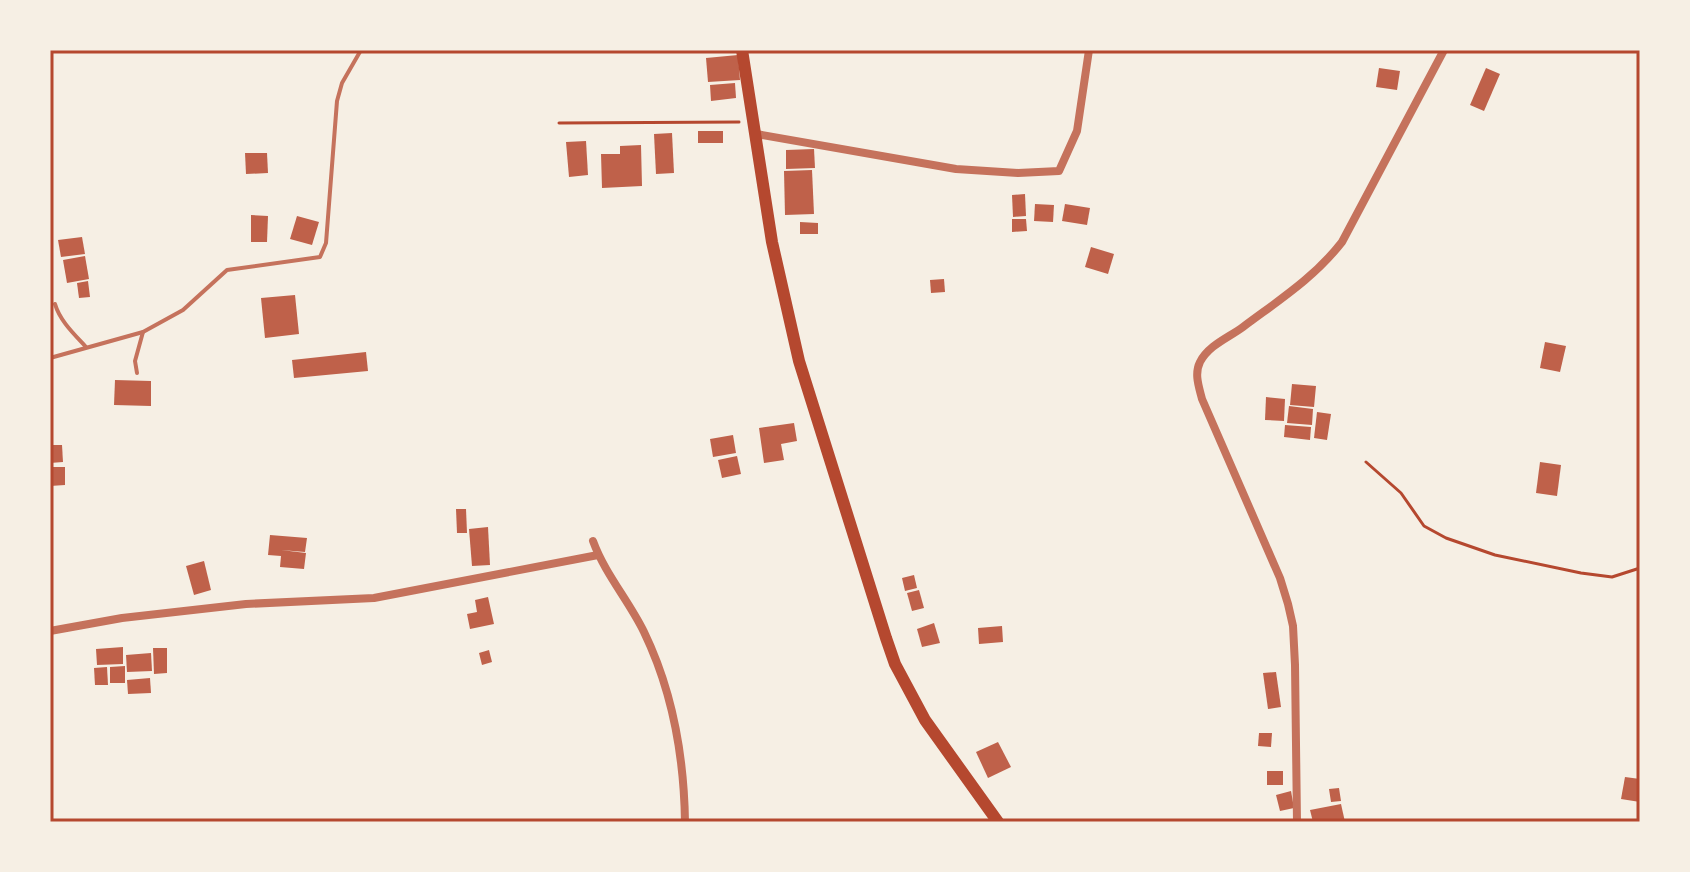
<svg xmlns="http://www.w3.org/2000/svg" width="1690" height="872" viewBox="0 0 1690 872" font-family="Figtree,sans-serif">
<rect width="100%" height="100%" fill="#f6efe4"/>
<g fill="#bf614a">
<polygon points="738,55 740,80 708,82 706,58"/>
<polygon points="1379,68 1400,71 1397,90 1376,87"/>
<polygon points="1486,68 1500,74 1484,111 1470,105"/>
<polygon points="735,83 736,98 711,101 710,85"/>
<rect x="698" y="131" width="25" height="12"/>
<polygon points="672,133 674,173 656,174 654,134"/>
<polygon points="586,141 588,175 569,177 566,142"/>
<polygon points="641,145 642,186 602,188 601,154 620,154 620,146"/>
<polygon points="814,149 815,168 786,169 786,150"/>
<polygon points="245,153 267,153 268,173 246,174"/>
<polygon points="812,170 814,214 785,215 784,171"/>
<polygon points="1025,194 1026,216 1013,217 1012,195"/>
<polygon points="1035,204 1054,205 1053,222 1034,221"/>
<polygon points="1065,204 1090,208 1087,225 1062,221"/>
<polygon points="251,215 268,216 267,242 251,242"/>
<polygon points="297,216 319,222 312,245 290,239"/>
<polygon points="1012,219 1026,219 1027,231 1012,232"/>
<polygon points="800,222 818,223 818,234 800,234"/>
<polygon points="82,237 85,254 61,257 58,240"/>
<polygon points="1091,247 1114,254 1108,274 1085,267"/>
<polygon points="85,256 89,279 67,283 63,260"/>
<polygon points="944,279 945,292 931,293 930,280"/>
<polygon points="88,281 90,297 79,298 77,283"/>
<polygon points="295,295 299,334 265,338 261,298"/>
<polygon points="1545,342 1566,346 1560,372 1540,368"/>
<polygon points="366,352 368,371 294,378 292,360"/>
<polygon points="115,380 151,381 151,406 114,405"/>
<polygon points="1292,384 1316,386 1314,407 1290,405"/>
<polygon points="1266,397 1285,399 1284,421 1265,420"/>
<polygon points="1289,406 1313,409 1312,425 1287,423"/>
<polygon points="1317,412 1331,414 1327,440 1314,438"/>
<polygon points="794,423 797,441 781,444 784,460 764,463 759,428"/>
<polygon points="1285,425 1311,427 1310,440 1284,437"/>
<polygon points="733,435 736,453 713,457 710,439"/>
<polygon points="50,445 62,445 63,462 50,463"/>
<polygon points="737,456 741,474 722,478 718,460"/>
<polygon points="1540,462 1561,465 1557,496 1536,493"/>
<polygon points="50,467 65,467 65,485 50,486"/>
<polygon points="456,509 466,509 467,533 457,533"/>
<polygon points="488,527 490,565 472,566 469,529"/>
<polygon points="270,535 307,538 305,552 281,550 306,553 304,569 280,567 281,556 268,555"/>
<polygon points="204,561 211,590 194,595 186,566"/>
<polygon points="914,575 917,588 905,591 902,578"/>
<polygon points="919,590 924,608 912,611 907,593"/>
<polygon points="488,597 494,624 470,629 467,614 477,612 475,600"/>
<polygon points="934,623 940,643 922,647 917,629"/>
<polygon points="1002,626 1003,642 979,644 978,628"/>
<polygon points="123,647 123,664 97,665 96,649"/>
<polygon points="153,648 167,648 167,673 154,674"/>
<polygon points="489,650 492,662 482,665 479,653"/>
<polygon points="151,653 152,671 127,672 126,655"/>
<polygon points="125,666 125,683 110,683 110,667"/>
<polygon points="107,667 108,685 95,685 94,668"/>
<polygon points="1276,672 1281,707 1268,709 1263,673"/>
<polygon points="150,678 151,693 128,694 127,680"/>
<polygon points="1259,733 1272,733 1271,747 1258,746"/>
<polygon points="998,742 1011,767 988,778 976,752"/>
<rect x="1267" y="771" width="16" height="14"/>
<polygon points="1625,777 1640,779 1640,802 1621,799"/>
<polygon points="1339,788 1341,801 1331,802 1329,789"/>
<polygon points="1291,791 1294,808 1280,811 1276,795"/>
<polygon points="1341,804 1345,822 1313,822 1310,810"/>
</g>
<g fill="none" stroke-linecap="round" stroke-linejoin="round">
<g stroke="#b5482f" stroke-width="3">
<polyline points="559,123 739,122"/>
<polyline points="1366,462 1401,493 1424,526 1446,538 1495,555 1581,573 1612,577 1640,568"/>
</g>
<g stroke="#c5725c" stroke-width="4">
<path d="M55,304c5,17 19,30 31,43"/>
<polyline points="50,358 143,332 183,310 227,270 320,257 326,243 337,101 342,83 361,50"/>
<polyline points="137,373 135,361 143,332"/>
</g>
<g stroke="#c5725c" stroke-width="8">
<polyline points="756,134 956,169 1018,173 1059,171 1077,131 1089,50"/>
<path d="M593,541c12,33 36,60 51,91 29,60 40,124 41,190"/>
<polyline points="50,631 122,618 246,604 374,598 598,555"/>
<path d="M1297,822l-2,-157 -2,-39 -5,-22 -8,-26 -78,-179c-3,-12 -8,-25 -2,-37 9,-17 28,-24 43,-35 36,-27 71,-49 99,-85l102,-192"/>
</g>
<polyline stroke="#b5482f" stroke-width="12" points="742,50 772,242 799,361 886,638 895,664 925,720 998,822"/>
</g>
<rect width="1690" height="872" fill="none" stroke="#f6efe4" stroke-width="104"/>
<rect x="52" y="52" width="1586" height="768" fill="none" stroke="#b5482f" stroke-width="3"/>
</svg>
